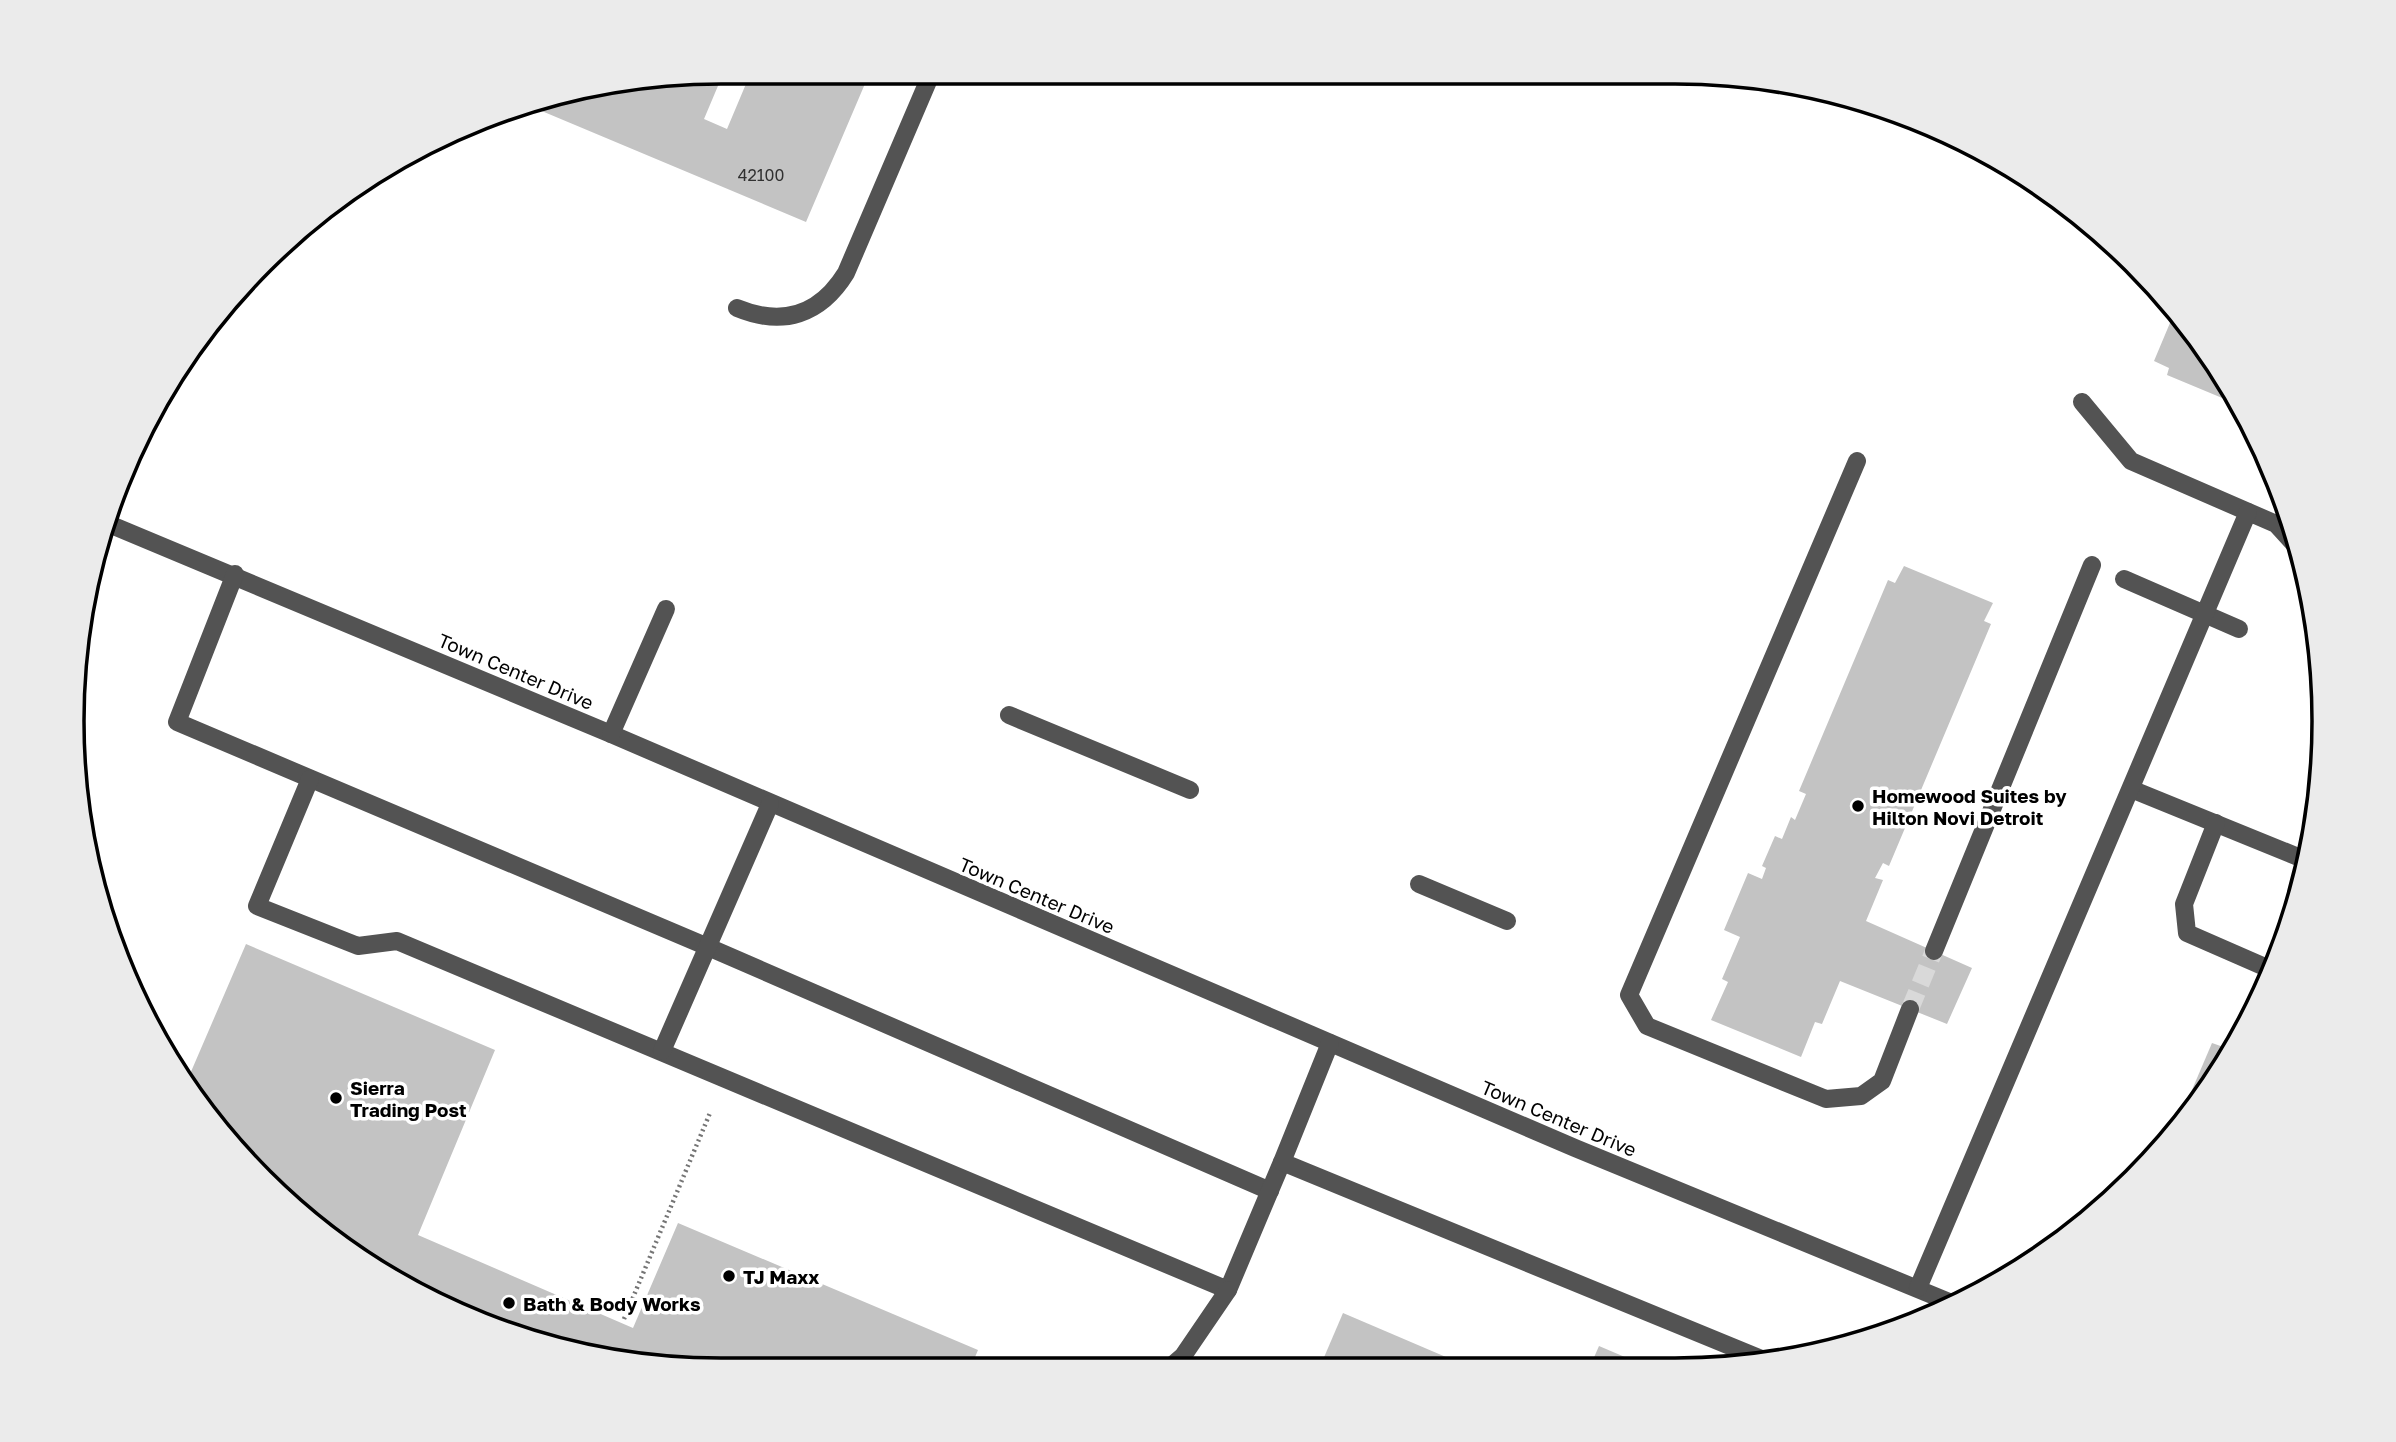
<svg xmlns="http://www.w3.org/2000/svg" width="2396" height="1442" viewBox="0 0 2396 1442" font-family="'Golos Text',sans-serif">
<rect width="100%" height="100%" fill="#fff"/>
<polygon fill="#a1a1a1" points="1973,150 2036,181 2055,197 2047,197"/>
<g fill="#c3c3c3">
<polygon points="718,72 723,74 704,119 727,129 751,72 870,72 806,222 525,104"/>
<polygon points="2175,311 2215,361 2239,405 2167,375 2169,368 2154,361"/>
<polygon points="1904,566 1993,603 1984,621 1991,624 1889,866 1883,863 1875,878 1883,880 1866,921 1972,968 1947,1024 1840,981 1822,1024 1815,1022 1801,1057 1711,1020 1728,982 1722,979 1740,937 1724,930 1748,873 1762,879 1766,868 1762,866 1775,836 1782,839 1791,817 1795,820 1806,794 1799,791 1888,580 1895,583"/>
<polygon points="246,944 495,1050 418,1235 633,1328 678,1223 978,1350 970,1369 678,1369 512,1336 360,1261 206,1116 187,1081"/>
<polygon points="2212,1043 2232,1050 2215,1082 2177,1125"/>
<polygon points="1343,1313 1474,1369 1319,1369"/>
<polygon points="1599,1346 1653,1369 1589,1369"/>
</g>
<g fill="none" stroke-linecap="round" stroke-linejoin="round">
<polyline stroke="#d9d9d9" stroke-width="18" stroke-dasharray="18 9" stroke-linecap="butt" points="1910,1009 1934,951"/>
<polyline stroke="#757575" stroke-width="4.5" stroke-dasharray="2 3.5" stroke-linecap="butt" points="624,1319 710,1113"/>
<g stroke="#535353" stroke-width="18">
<path d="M737,308c46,19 83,7 109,-35l86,-201"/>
<polyline points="2082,402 2131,461 2276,524 2298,548"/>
<polyline points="1857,461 1629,995 1647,1026 1826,1099 1861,1096 1882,1081 1910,1009"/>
<polyline points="104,522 611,734 1575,1148 1954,1304"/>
<polyline points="235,574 177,722 708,947 1270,1191"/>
<polyline points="2124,579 2239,629"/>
<polyline points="1009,715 1190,790"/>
<polyline points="611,734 666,609"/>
<polyline points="310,779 257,906 358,946 397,941 1228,1290 1282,1162"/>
<polyline points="2131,789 2308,861"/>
<polyline points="2216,823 2184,904 2187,933 2274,971"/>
<polyline points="1419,884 1507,921"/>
<polyline points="1934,951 2092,565"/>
<polyline points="1330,1043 1282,1162 1764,1360"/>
<polyline points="662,1051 770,804"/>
<polyline points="1918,1288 2248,512"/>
<polyline points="1168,1369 1183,1356 1228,1290"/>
</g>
</g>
<g fill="#000" stroke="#fff" stroke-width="2.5">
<circle cx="1858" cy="806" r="7"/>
<circle cx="336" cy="1098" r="7"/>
<circle cx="729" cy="1276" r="7"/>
<circle cx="509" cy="1303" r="7"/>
</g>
<g text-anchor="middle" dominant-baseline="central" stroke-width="7" stroke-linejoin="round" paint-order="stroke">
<g font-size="16" fill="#313131">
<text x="761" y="175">42100</text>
</g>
<g font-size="19" fill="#000" stroke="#fff">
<text transform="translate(516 671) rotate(23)">Town Center Drive</text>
<text transform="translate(1037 895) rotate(23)">Town Center Drive</text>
<text transform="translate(1559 1118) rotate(23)">Town Center Drive</text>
</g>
<g font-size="19" font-weight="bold" fill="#000" stroke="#fff" text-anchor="start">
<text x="1872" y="795">Homewood Suites by<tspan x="1872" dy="22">Hilton Novi Detroit</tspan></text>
<text x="350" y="1087">Sierra<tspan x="350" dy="22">Trading Post</tspan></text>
<text x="743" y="1276">TJ Maxx</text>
<text x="523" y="1303">Bath &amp; Body Works</text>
</g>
</g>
<path d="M0 0H2396V1442H0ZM721 84H1675A637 637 0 0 1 2312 721V721A637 637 0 0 1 1675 1358H721A637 637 0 0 1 84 721V721A637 637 0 0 1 721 84Z" fill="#ebebeb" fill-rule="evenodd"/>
<path fill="none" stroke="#000" stroke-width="3.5" d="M721 84H1675A637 637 0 0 1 2312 721V721A637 637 0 0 1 1675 1358H721A637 637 0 0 1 84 721V721A637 637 0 0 1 721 84Z"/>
</svg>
